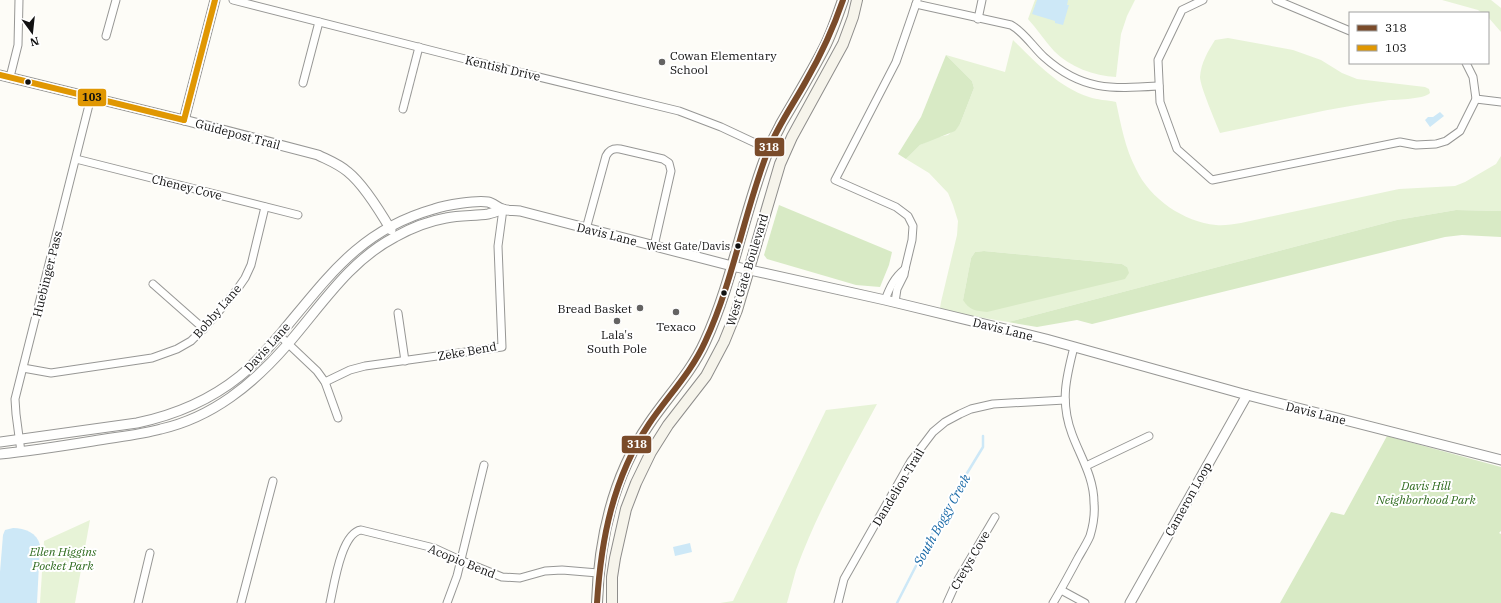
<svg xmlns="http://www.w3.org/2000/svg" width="1501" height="603" viewBox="0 0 1501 603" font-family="'IBM Plex Serif',serif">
<rect width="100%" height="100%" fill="#fdfcf7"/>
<g fill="#e7f3d7" fill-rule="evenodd">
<path d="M1035,0h100l-8,16 -6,18 -5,43c-22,-1 -46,-10 -62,-26 -9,-10 -17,-22 -26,-32z"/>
<polygon points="1442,0 1491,0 1501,8 1501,32 1488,17 1488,13 1482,13 1478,10"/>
<path d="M1228,38l65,12 28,10 21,13 15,6 68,8 4,2 1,4c-7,7 -36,6 -47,8 -55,7 -109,21 -163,32 -4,-10 -20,-47 -20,-56 1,-14 8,-26 15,-37z"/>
<path d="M1013,40c24,23 44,46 76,57 8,3 18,3 27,5 5,23 9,46 20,67 14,30 48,53 80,56 8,1 17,-1 25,-2l158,-34 56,-3 10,-4 31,-18 5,-8v55l-45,-1 -59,10 -389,102 -42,-7 -26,-7 1,-6 16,-67 1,-14 -5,-16 -5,-12 -19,-20 -23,-14 14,-14 14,-7 14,-3 12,-11 14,-36 -2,-7 -26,-26 59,17zM984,251l138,13 5,3 -164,33 8,-42 4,-6z"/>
<path d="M877,404c-29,54 -60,108 -81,166 -3,11 -6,22 -9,33h-67l13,-2 93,-191z"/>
<polygon points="90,520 75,603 40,603 44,541"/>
</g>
<g fill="#d8eac5">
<polygon points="946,55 972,81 974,88 960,124 955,131 920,145 906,159 898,154 921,117"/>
<polygon points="779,205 892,252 889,265 880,287 856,285 767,259 764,255"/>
<polygon points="1456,210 1501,211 1501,237 1462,235 1445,237 1092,324 1077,320 1037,327 1008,322 1397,220"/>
<path d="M984,251l138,13 5,3 2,6 -4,6 -138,33c-11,-1 -18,-2 -24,-12l8,-42 4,-6z"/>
<polygon points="1387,436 1501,467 1501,531 1499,533 1501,534 1501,603 1280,603 1331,512 1344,515"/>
</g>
<g fill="#cde8f7">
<polygon points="1037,0 1068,0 1067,5 1069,5 1063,25 1055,23 1055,21 1032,14"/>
<polygon points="1440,112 1444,116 1430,127 1425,120 1428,117 1433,117"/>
<path d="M13,528c12,0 24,5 27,17l-3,58h-37v-31l3,-37 2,-5z"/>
<polygon points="690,543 692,552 675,556 673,547"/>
</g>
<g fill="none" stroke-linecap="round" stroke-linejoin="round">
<polyline stroke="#cde8f7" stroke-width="2.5" points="897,603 944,511 983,447 983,436"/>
<g stroke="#979795" stroke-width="9">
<g id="minor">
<polyline points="233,0 473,61 679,111 721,127 768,149"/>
<polyline points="1203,0 1182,10 1158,60 1160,102 1177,149 1212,180 1400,142 1416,145 1436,144 1446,141 1460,131 1476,99 1473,77 1466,63"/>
<polyline points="1276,0 1350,31"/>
<path d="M917,1l-1,3 95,21c13,7 22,22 33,32 38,34 67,32 115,29"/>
<polyline points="978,19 982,0"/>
<polyline points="106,36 116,0"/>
<polyline points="10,77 18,45 19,0"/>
<polyline points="303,83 319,22"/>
<polyline points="1476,99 1501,102"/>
<polyline points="403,109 419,47"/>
<polyline points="76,159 298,215"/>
<path d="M586,229l20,-73c3,-6 7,-8 14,-7l43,10 6,4 2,8 -17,75"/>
<polyline points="153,284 204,329"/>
<path d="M885,300c5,-13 9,-22 20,-31"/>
<polyline points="895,302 897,289 904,275 905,269 912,240 913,226 908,216 896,207 835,180 896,62 916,4"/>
<polyline points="398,313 405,361"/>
<polyline points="279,335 317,371 325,382 338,418"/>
<polyline points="23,368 51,373 152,358 177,349 191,341 208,324 236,291 245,278 251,265 265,207"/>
<polyline points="325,382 350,370 365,366 502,347 498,246 503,209"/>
<polyline points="21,452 16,414 15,399 91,97"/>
<polyline points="1086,466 1149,436"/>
<polyline points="1061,590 1085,603"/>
<polyline points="138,603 150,553"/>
<polyline points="241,603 273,481"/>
<path d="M330,603c4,-17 11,-70 31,-73l73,18 26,12 42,17 18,1 25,-7 17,-1 36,3"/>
<polyline points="447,603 457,576 484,465"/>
<polyline points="838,603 844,579 911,461 933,432 945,422 960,414 971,409 993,404 1065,400"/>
<polyline points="947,603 956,583 995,517"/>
<path d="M1053,603c9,-15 17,-30 25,-45 4,-7 9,-15 12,-22 3,-10 5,-23 4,-33 0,-26 -14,-47 -22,-69 -12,-32 -6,-56 2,-87"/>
</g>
</g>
<g stroke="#979795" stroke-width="11">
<g id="tertiary">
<path d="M0,75l184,45 134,35c10,5 21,9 30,17 15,12 33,41 43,58"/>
<polyline points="184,120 215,0"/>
<path d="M0,442l137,-19c38,-8 72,-22 103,-47 16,-13 29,-29 42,-44 47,-56 78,-102 152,-123 12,-4 42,-9 54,-7 5,1 9,5 14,7 5,2 12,1 18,2l212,55 153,34 161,39 201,56 254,65"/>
<path d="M0,454c31,-3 62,-8 93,-13 23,-4 46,-6 68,-12 52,-12 92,-45 126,-84 34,-39 62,-84 108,-108 16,-9 34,-16 51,-19 14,-3 30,-2 42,-4 5,-1 10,-3 15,-5"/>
<polyline points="1130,603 1247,395"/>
</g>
</g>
<g stroke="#8e8d8b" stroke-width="12">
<g id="secondary">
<path d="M597,603c2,-62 16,-127 52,-179 18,-27 42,-51 56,-82 28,-61 38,-128 63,-191 3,-9 9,-18 13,-27 14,-24 28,-47 41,-72 9,-16 15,-35 21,-52"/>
<polyline points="612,603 612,577 615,558 626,509 636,483 651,452 668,425 706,376 724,342 737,310 780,164 792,137 843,44 853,17 857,0"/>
</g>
</g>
<use href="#minor" stroke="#fffffe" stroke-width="7"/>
<use href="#tertiary" stroke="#fffffe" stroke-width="9"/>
<use href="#secondary" stroke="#f6f4eb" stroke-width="10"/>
<g stroke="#fff" stroke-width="9">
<path id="bus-1" d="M597,603c4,-64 16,-125 52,-179 18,-27 42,-51 56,-82 29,-62 39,-131 64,-194 10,-24 25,-45 37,-67 15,-26 27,-52 37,-81"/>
</g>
<g stroke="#fff" stroke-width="9">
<g id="bus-2">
<polyline points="0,75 184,120"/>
<polyline points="184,120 215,0"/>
</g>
</g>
<use href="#bus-1" stroke="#7a4b2a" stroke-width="6"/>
<use href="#bus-2" stroke="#e09702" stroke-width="6"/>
</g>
<g fill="#646362" stroke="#fff" stroke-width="1.5">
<circle cx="662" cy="62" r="4"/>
<circle cx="640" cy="308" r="4"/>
<circle cx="676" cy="312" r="4"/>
<circle cx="617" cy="321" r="4"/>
</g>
<g fill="#111" stroke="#fff" stroke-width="1.5">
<circle cx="28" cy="82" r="3.5"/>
<circle cx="738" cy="246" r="3.5"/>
<circle cx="724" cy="293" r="3.5"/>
</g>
<g text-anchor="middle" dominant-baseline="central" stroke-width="4" stroke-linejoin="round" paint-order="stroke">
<g font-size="11" fill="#111" stroke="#fff" text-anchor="end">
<text x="730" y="246">West Gate/Davis</text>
</g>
<g font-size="12" fill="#111" stroke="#fff">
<text x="670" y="55" text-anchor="start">Cowan Elementary<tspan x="670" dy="14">School</tspan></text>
<text x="632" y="308" text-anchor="end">Bread Basket</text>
<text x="676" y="326">Texaco</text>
<text x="617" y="334">Lala's<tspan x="617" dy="14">South Pole</tspan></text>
</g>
<g font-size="12" fill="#111" stroke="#fff">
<text transform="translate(503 68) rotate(13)">Kentish Drive</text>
<text transform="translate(238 134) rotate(15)">Guidepost Trail</text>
<text transform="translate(187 187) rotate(14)">Cheney Cove</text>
<text transform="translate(607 234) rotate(14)">Davis Lane</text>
<text transform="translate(747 270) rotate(-73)">West Gate Boulevard</text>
<text transform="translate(47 274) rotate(-76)">Huebinger Pass</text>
<text transform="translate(217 311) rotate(-49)">Bobby Lane</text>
<text transform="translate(1003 329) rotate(14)">Davis Lane</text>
<text transform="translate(267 347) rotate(-48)">Davis Lane</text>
<text transform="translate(467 351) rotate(-10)">Zeke Bend</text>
<text transform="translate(1316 413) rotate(14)">Davis Lane</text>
<text transform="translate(898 487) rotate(-59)">Dandelion Trail</text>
<text transform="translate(1188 499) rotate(-61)">Cameron Loop</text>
<text transform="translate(970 560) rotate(-60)">Cretys Cove</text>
<text transform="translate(462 561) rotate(22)">Acopio Bend</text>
</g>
<g font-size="12" font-style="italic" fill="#2f6b1f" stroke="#fff">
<text x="1426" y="485">Davis Hill<tspan x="1426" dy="14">Neighborhood Park</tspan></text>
<text x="63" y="551">Ellen Higgins<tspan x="63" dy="14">Pocket Park</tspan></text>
</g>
<g font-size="13" font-style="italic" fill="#1768a6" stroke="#fff">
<text transform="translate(942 520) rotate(-61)">South Boggy Creek</text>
</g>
</g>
<g stroke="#fff" stroke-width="1.5">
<rect x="77" y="88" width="30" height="19" rx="4" fill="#e09702"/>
<rect x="754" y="137" width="31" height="20" rx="4" fill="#7a4b2a"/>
<rect x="621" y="435" width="31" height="19" rx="4" fill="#7a4b2a"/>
</g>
<g font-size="11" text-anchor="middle" font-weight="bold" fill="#fff">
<text x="769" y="151">318</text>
<text x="637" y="448">318</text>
</g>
<g font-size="11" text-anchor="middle" font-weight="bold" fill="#111">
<text x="92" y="101">103</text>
</g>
<rect x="1349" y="12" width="140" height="52" fill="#ffffff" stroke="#a0a0a0"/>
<rect x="1357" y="25" width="20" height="6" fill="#7a4b2a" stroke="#a0a0a0"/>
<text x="1385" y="32" font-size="12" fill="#111111">318</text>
<rect x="1357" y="45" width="20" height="6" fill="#e09702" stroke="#a0a0a0"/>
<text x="1385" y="52" font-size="12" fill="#111111">103</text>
<g transform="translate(32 32) rotate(165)" stroke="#ffffff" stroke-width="3" paint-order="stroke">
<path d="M0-3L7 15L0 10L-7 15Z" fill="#111111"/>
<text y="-6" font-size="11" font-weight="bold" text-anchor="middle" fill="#111111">N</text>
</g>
</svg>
